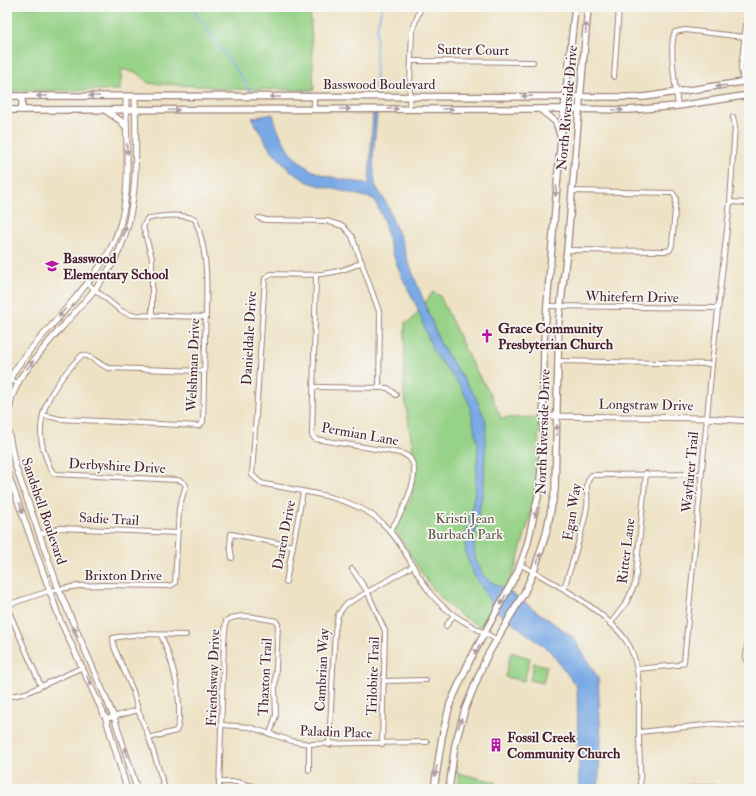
<svg xmlns="http://www.w3.org/2000/svg" width="756" height="796" viewBox="0 0 756 796" font-family="'IM FELL Double Pica',serif">
<rect width="100%" height="100%" fill="#f6f6f2"/>
<filter id="ink" filterUnits="userSpaceOnUse"><feTurbulence type="fractalNoise" baseFrequency=".025" numOctaves="2"/><feDisplacementMap in="SourceGraphic" scale="8" xChannelSelector="R" yChannelSelector="G"/><feConvolveMatrix kernelMatrix="1 2 1 2 8 2 1 2 1" color-interpolation-filters="sRGB"/></filter>
<filter id="wash" filterUnits="userSpaceOnUse"><feTurbulence type="fractalNoise" baseFrequency=".012" numOctaves="4" result="noise"/><feDisplacementMap in="SourceGraphic" scale="16" xChannelSelector="R" yChannelSelector="G"/><feGaussianBlur stdDeviation="0.9" result="paint"/><feColorMatrix in="noise" values="0 0 0 0 0 0 0 0 0 0 0 0 0 0 0 0 0 1.4 0 .05"/><feComposite in="paint" operator="in"/></filter>
<g filter="url(#wash)">
<rect width="100%" height="100%" fill="#ede2c4"/>
<g fill="#96d287" stroke="#707859">
<polygon points="7,7 310,7 314,90 221,89 212,87 148,83 139,74 122,69 120,90 7,91"/>
<path d="M433,292l7,4 32,68 19,31 10,23 38,-1 -1,52 -6,41 -17,59 -21,42 -11,16c-6,-1 -11,-5 -16,-8 -35,-20 -51,-58 -73,-90l17,-30 5,-29 -12,-76 1,-72h5z"/>
<polygon points="511,652 530,658 524,681 505,677"/>
<polygon points="534,663 547,666 543,683 530,680"/>
<polygon points="458,773 496,782 495,789 457,789"/>
</g>
<path fill="#7aaae5" stroke="#626488" d="M373,112h4l-4,47 2,26 13,21 5,16 6,12 9,27 33,84 34,51 11,25 -2,65 -10,53 1,19 8,17 8,7 17,9 65,46 25,41 3,64 -3,47h-19l-2,-102 -27,-36 -52,-39 -1,1 -6,-8 -1,-4 -17,-28 -7,-18 -1,-14 10,-50 2,-29 1,-17 -9,-42 -9,-17 -27,-35 -16,-44 -17,-34 -10,-27 -7,-28 -9,-19 -56,-14 -10,-3 -18,-11 -22,-25 -16,-28 21,-4c5,23 21,50 45,59 16,6 34,8 51,11z"/>
<g fill="none" stroke-linecap="round" stroke-linejoin="round">
<g stroke="#7aaae5" stroke-width="1.5">
<polyline points="191,7 248,86 251,92"/>
<polyline points="375,91 377,27 382,7"/>
</g>
</g>
</g>
<g filter="url(#ink)">
<g fill="none" stroke-linecap="round" stroke-linejoin="round">
<g stroke="#9c8078" stroke-width="6">
<g id="minor">
<polyline points="568,7 575,8"/>
<polyline points="412,61 533,62"/>
<polyline points="614,77 619,7"/>
<polyline points="743,82 741,68 748,7"/>
<path d="M678,106c-2,-15 -10,-61 -3,-74l10,-2 59,7"/>
<polyline points="314,109 314,97"/>
<polyline points="409,109 412,31 421,7"/>
<polyline points="730,202 749,203"/>
<polyline points="259,218 266,220 326,221 343,226 352,236 380,314 379,388"/>
<polyline points="567,250 665,251 670,250 672,245 676,198 673,193 572,191"/>
<path d="M362,262c-30,16 -59,13 -91,12l-6,4 -13,197 9,8c34,8 78,11 108,30 31,19 41,54 62,81 17,21 42,33 65,45"/>
<path d="M316,276l-4,159 3,4 85,14c32,7 1,62 -10,78"/>
<polyline points="87,283 121,311 132,315 206,317"/>
<polyline points="547,306 717,308"/>
<polyline points="557,361 712,364"/>
<polyline points="7,378 17,383"/>
<polyline points="314,387 388,388 396,395"/>
<path d="M43,415l17,4 139,7 4,-4c1,-27 1,-55 2,-82 1,-41 6,-82 -10,-121 -14,-5 -34,-4 -48,0l-4,8 9,31v58"/>
<polyline points="40,534 60,528 177,533"/>
<polyline points="232,558 230,545 231,534 293,546"/>
<path d="M521,565c32,17 82,44 104,74 19,26 13,65 14,95 0,18 2,37 1,55"/>
<polyline points="352,569 367,591 385,631 382,744"/>
<polyline points="286,582 303,492"/>
<path d="M564,588c9,-27 18,-53 23,-81 2,-11 -4,-24 5,-32l109,-1"/>
<path d="M7,605l42,-14 29,-5 24,-1 68,1 5,-3 4,-75 7,-23 -3,-3 -5,-2 -123,-6c-6,-4 -7,-12 -10,-19 -14,-40 10,-73 37,-100 9,0 18,10 26,13l96,3"/>
<polyline points="7,607 41,686"/>
<polyline points="610,624 626,603 635,584 646,473"/>
<polyline points="446,626 454,615"/>
<polyline points="749,627 746,657 749,666"/>
<path d="M161,635c11,25 18,48 18,75 0,8 1,14 -3,21l-27,7 -11,-28 -5,-19 -19,-44 -1,-9c25,-6 48,-3 73,-3"/>
<polyline points="637,669 678,665 684,662 712,364 730,202 735,126 733,117"/>
<polyline points="384,681 426,680"/>
<polyline points="7,697 26,693 83,667"/>
<polyline points="106,719 138,710"/>
<polyline points="222,725 249,727 292,741 309,744 427,742"/>
<polyline points="639,732 714,724 749,726"/>
<polyline points="149,738 165,789"/>
<polyline points="329,745 335,631 338,615 345,605 413,566"/>
<polyline points="309,770 309,744"/>
<polyline points="219,782 237,782 264,789"/>
<path d="M219,789l5,-147 2,-21c13,-9 35,-3 50,0l2,3 -3,65 1,26 -6,19"/>
<polyline points="688,789 713,786 730,789"/>
</g>
</g>
<g stroke="#9c8078" stroke-width="7">
<g id="tertiary">
<path d="M135,96c1,51 5,117 -20,163 -13,25 -34,46 -52,67 -15,16 -29,34 -42,51l-9,19 -3,16 -1,18 7,35 44,125 55,127 23,72"/>
<path d="M7,386c7,-22 38,-52 53,-70 18,-22 38,-43 51,-68 24,-47 14,-102 15,-152"/>
<polyline points="543,416 706,418 749,421"/>
<polyline points="7,471 60,620 106,719 127,789"/>
</g>
</g>
<g stroke="#9c8078" stroke-width="8">
<g id="secondary">
<polyline points="7,96 644,97 749,81"/>
<polyline points="22,96 22,110"/>
<polyline points="540,109 556,122 560,135"/>
<polyline points="7,110 565,109 629,110 678,106 749,95"/>
<polyline points="105,110 121,121 126,128"/>
<polyline points="434,789 442,737 450,704 469,662 518,571 527,546 539,492 543,448 544,340 561,138 575,7"/>
<polyline points="449,789 455,745 465,709 486,658 524,593 534,571 546,534 555,490 559,319 567,250 588,7"/>
</g>
</g>
<use href="#minor" stroke="#fff" stroke-width="4"/>
<use href="#tertiary" stroke="#fff" stroke-width="5"/>
<use href="#secondary" stroke="#fff" stroke-width="5.5"/>
</g>
<defs><path id="oneway-solid" d="M-6-.8H1V-3.2L6.5 0L1 3.2V.8H-6Z"/></defs>
<g fill="#ae9aa0">
<use href="#oneway-solid" transform="translate(586 28) rotate(-85)"/>
<use href="#oneway-solid" transform="translate(721 86) rotate(171)"/>
<use href="#oneway-solid" transform="translate(42 96) rotate(180)"/>
<use href="#oneway-solid" transform="translate(94 96) rotate(180)"/>
<use href="#oneway-solid" transform="translate(527 96) rotate(-179)"/>
<use href="#oneway-solid" transform="translate(275 97) rotate(-180)"/>
<use href="#oneway-solid" transform="translate(345 109)"/>
<use href="#oneway-solid" transform="translate(393 109) rotate(1)"/>
<use href="#oneway-solid" transform="translate(448 109)"/>
<use href="#oneway-solid" transform="translate(174 110)"/>
<use href="#oneway-solid" transform="translate(618 110) rotate(2)"/>
<use href="#oneway-solid" transform="translate(127 149) rotate(88)"/>
<use href="#oneway-solid" transform="translate(556 191) rotate(95)"/>
<use href="#oneway-solid" transform="translate(125 231) rotate(-76)"/>
<use href="#oneway-solid" transform="translate(62 313) rotate(129)"/>
<use href="#oneway-solid" transform="translate(30 365) rotate(-51)"/>
<use href="#oneway-solid" transform="translate(557 430) rotate(-91)"/>
<use href="#oneway-solid" transform="translate(21 508) rotate(73)"/>
<use href="#oneway-solid" transform="translate(536 512) rotate(103)"/>
<use href="#oneway-solid" transform="translate(539 558) rotate(-70)"/>
<use href="#oneway-solid" transform="translate(503 600) rotate(116)"/>
<use href="#oneway-solid" transform="translate(76 632) rotate(-113)"/>
<use href="#oneway-solid" transform="translate(477 649) rotate(120)"/>
<use href="#oneway-solid" transform="translate(89 681) rotate(67)"/>
<use href="#oneway-solid" transform="translate(460 723) rotate(-73)"/>
<use href="#oneway-solid" transform="translate(126 752) rotate(-108)"/>
<use href="#oneway-solid" transform="translate(436 771) rotate(100)"/>
</g>
</g>
<defs>
<g id="school-bare" transform="scale(1.08)"><path d="M0-5L7-2L0 1L-7-2ZM-4 1L0 2.5L4 1V4Q0 6-4 4Z" fill="#b5179e" stroke="#f6f6f2" stroke-width="2.5" paint-order="stroke"/></g>
<g id="church-bare" transform="scale(1.08)"><path d="M-1.2-6h2.4v3.5h3.3v2.4h-3.3V6h-2.4V-.1h-3.3v-2.4h3.3Z" fill="#b5179e" stroke="#f6f6f2" stroke-width="2.5" paint-order="stroke"/></g>
<g id="building-bare" transform="scale(1.08)"><path d="M-4-6H4V6H1V3H-1V6H-4ZM-2.5-4.3h1.7v1.8h-1.7ZM.8-4.3h1.7v1.8H.8ZM-2.5-1h1.7V.8h-1.7ZM.8-1h1.7V.8H.8Z" fill="#b5179e" stroke="#f6f6f2" stroke-width="2.5" paint-order="stroke"/></g>
</defs>
<g fill-rule="evenodd">
<use href="#school-bare" x="52" y="266"/>
<use href="#church-bare" x="487" y="336"/>
<use href="#building-bare" x="496" y="745"/>
</g>
<g text-anchor="middle" dominant-baseline="central" stroke-width="3.5" stroke-linejoin="round" paint-order="stroke">
<g font-size="14" fill="#4a1f2b" stroke="#f6f6f2">
<text transform="translate(473 50) rotate(1)">Sutter Court</text>
<text x="379" y="84">Basswood Boulevard</text>
<text transform="translate(567 108) rotate(-85)">North Riverside Drive</text>
<text transform="translate(632 297) rotate(1)">Whitefern Drive</text>
<text transform="translate(249 338) rotate(-87)">Danieldale Drive</text>
<text transform="translate(193 365) rotate(-88)">Welshman Drive</text>
<text transform="translate(646 405) rotate(1)">Longstraw Drive</text>
<text transform="translate(543 432) rotate(-88)">North Riverside Drive</text>
<text transform="translate(360 434) rotate(10)">Permian Lane</text>
<text transform="translate(117 466) rotate(3)">Derbyshire Drive</text>
<text transform="translate(690 472) rotate(-85)">Wayfarer Trail</text>
<text transform="translate(44 511) rotate(71)">Sandshell Boulevard</text>
<text transform="translate(572 512) rotate(-81)">Egan Way</text>
<text transform="translate(109 519) rotate(3)">Sadie Trail</text>
<text transform="translate(284 535) rotate(-79)">Daren Drive</text>
<text transform="translate(626 551) rotate(-83)">Ritter Lane</text>
<text x="123" y="575">Brixton Drive</text>
<text transform="translate(322 670) rotate(-87)">Cambrian Way</text>
<text transform="translate(373 676) rotate(-88)">Trilobite Trail</text>
<text transform="translate(265 677) rotate(-87)">Thaxton Trail</text>
<text transform="translate(213 678) rotate(-88)">Friendsway Drive</text>
<text transform="translate(336 732) rotate(2)">Paladin Place</text>
</g>
<g font-size="14" font-weight="bold" fill="#4a1f2b" stroke="#f6f6f2" text-anchor="start">
<text x="63" y="258">Basswood<tspan x="63" dy="16">Elementary School</tspan></text>
<text x="498" y="328">Grace Community<tspan x="498" dy="16">Presbyterian Church</tspan></text>
<text x="507" y="737">Fossil Creek<tspan x="507" dy="16">Community Church</tspan></text>
</g>
<g font-size="14" fill="#615547" stroke="#f6f6f2">
<text x="465" y="518">Kristi Jean<tspan x="465" dy="16">Burbach Park</tspan></text>
</g>
</g>
<rect width="756" height="796" fill="none" stroke="#f6f6f2" stroke-width="24"/>
</svg>
